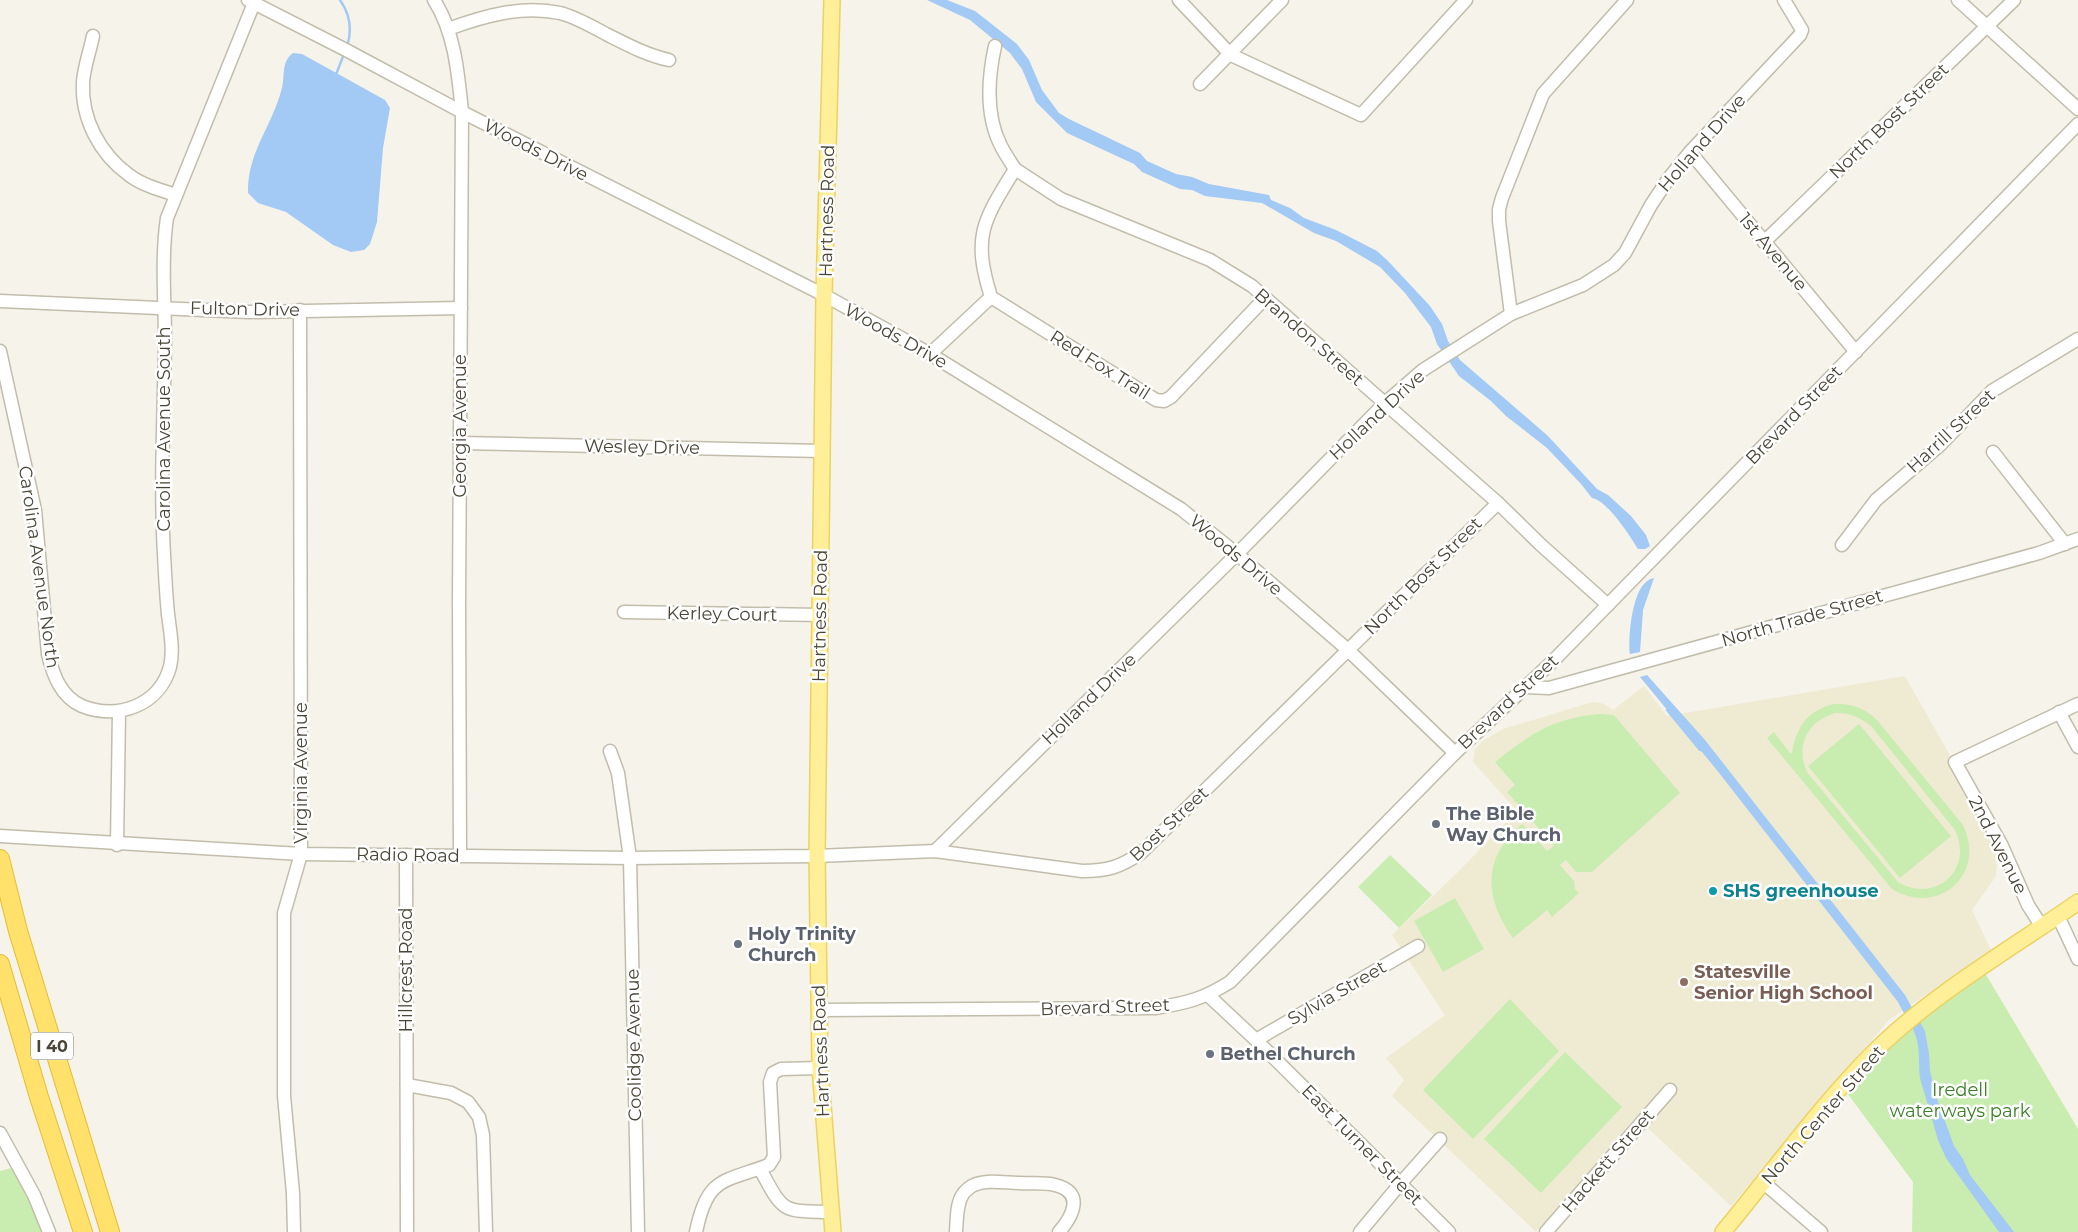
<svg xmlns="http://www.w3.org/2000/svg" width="2078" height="1232" viewBox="0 0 2078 1232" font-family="Montserrat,sans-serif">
<rect width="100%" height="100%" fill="#f6f3ea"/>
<polygon fill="#efebd3" points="1905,676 1998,840 1996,876 1972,910 1991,950 1889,1020 1731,1206 1636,1117 1536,1232 1392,1096 1404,1080 1386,1058 1445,1015 1392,935 1456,874 1517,811 1473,762 1475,749 1484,740 1503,729 1589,703 1596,702 1604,704 1613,710 1644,686 1667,716"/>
<g fill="#c9ecb0" fill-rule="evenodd">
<path d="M1834,704c18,-1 31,4 43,16l86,105c24,50 -25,92 -71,64l-125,-151 7,-6 16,21h2c4,-26 16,-43 42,-49zM1836,713c14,0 24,4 35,13l84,104c19,40 -20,74 -57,52l-91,-110c-12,-26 1,-52 29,-59z"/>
<path d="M1600,714l14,1 66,78 -88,79h-16l-10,-12 -6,5 14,16 1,8 4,4 -27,24 -5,-7 -34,28c-29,-39 -31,-81 9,-114l25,27 7,-5 -47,-54 8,-7 -20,-23c36,-28 57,-44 105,-48z"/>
<polygon points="1859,724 1951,836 1900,878 1808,766"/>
<polygon points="1390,855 1432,895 1399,928 1358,887"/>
<polygon points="1455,898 1484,949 1443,972 1414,921"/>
<polygon points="1982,968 2078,1129 2078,1232 1912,1232 1913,1182 1842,1086"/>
<polygon points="1510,999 1559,1051 1473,1139 1423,1090"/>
<polygon points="1565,1052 1622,1107 1541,1193 1484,1139"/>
<polygon points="19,1166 43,1232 0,1232 0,1171"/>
</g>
<g fill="#a3c9f5">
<path d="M927,0h20l28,11 42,33 12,16 13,30 17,23 10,6 71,34 7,8 29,13 16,3 17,7 60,11 2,5 19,8 14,10 32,12 41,21 11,10 42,45 12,18 6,17 12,19 88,76 49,53 11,6 23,21 15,19 4,11 -5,3h-7c-8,-13 -31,-49 -46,-51l-11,-14 -34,-36 -41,-32 -15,-15 -32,-25 -22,-32 -6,-17 -26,-34 -25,-26 -44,-26 -22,-8 -52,-30 -57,-7 -13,-6 -12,-1 -38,-17 -8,-8 -67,-31 -31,-31 -14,-33 -12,-16 -40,-33z"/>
<path d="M293,53l9,1 83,46 5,8 -7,40 -6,74 -7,22 -6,6 -13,2 -18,-7 -47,-33 -28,-9 -10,-10c-1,-41 24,-66 34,-105 3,-12 -1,-26 11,-35z"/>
<path d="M1654,578l-11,32 -3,42 -10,2c-2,-17 2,-73 24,-76z"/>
<path d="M1647,675l58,65 200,255 20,36 4,23 1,17 6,25 18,50 9,13 7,16 44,57h-15l-53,-74 -8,-18 -18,-62c-2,-14 1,-29 -5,-44 -4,-11 -12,-21 -17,-32l-182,-233 -76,-92z"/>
</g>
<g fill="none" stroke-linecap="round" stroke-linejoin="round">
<g stroke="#a3c9f5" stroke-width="2.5">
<path d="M340,0c10,14 12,31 7,47"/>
<polyline points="335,77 344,54"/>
<polyline points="1667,710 1700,750"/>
</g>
<g stroke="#c2bdab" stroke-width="15">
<g id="minor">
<polyline points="248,0 346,50 462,112 824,295 930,354 1181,509 1237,554 1348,650 1455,753"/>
<path d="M434,0c21,33 24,73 28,112l-3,490 1,254"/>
<polyline points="1179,0 1231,55 1361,115 1466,0"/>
<polyline points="1958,0 2078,109"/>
<path d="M448,29c36,-13 73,-24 112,-16 16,4 31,13 46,21 20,10 40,21 63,26"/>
<path d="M93,36c-3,15 -9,31 -10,46 -2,37 17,72 46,93 13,10 31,15 47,20"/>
<polyline points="1200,84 1282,0"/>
<polyline points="1690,152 1856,352"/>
<polyline points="1015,169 1061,199 1210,260 1252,286 1498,503 1541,545 1608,605"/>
<polyline points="1764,242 2014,0"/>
<polyline points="991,297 1156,400 1164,401 1171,397 1265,298"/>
<polyline points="0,301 249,312 461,308"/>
<polyline points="1511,314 1499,221 1499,209 1502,198 1543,94 1627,0"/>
<path d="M0,351l35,159 13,144c5,21 13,43 34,52 35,14 77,0 88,-39 4,-17 0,-36 -2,-53 -2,-20 -3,-40 -4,-60 -4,-70 0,-141 1,-212 0,-41 -4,-83 2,-124l87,-215"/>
<path d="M930,354l61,-57c-19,-61 -8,-76 24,-128 -5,-8 -10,-15 -14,-23 -16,-31 -13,-68 -6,-100"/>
<polyline points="460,443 823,451"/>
<polyline points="1993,452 2065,544"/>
<polyline points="1842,545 1876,500 1940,445 1992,391 2078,339"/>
<polyline points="624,612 821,615"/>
<polyline points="1525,687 1549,688 2039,553 2078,539"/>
<polyline points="2059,712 2078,747"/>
<polyline points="610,751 618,773 630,858 638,1232"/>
<path d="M0,836l301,18 329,4 187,-2 118,-5 147,20c26,0 38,-4 59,-18l357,-350"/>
<polyline points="117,845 119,712"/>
<polyline points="935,851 1237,554 1384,404 1423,370 1511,314 1583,285 1614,265 1625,253 1651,205 1669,178 1690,152 1800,35 1802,30 1784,0"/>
<polyline points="406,855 407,1232"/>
<polyline points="2058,916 2078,959"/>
<polyline points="2042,927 2028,905 2002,846 1955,762 2078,704"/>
<polyline points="1209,996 1256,1040 1449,1232"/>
<path d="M818,1010l337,-2c32,-5 48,-9 75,-26l225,-229 98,-92 525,-537"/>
<polyline points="1256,1040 1418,946"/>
<polyline points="407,1085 451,1093 468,1102 479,1117 483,1135 486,1232"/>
<polyline points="0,1133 34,1195 49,1232"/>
<path d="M760,1169c24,44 21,42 71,43"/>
<polyline points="1764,1183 1821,1232"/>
<polyline points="294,1232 293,1193 284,1096 284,913 301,854 300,310"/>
<path d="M696,1232c11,-55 27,-50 73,-67l5,-8 -4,-75 3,-9 8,-4 39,-1"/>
<path d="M956,1232c1,-12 0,-28 7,-38 2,-3 8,-8 11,-9 14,-6 32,-2 46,-2 11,1 24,-1 35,2 30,7 18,31 4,47"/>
<polyline points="1360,1232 1400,1184 1440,1139"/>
<polyline points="1546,1232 1670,1090"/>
</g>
</g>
<g stroke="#ebd362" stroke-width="18">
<g id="major">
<polyline points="832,0 824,295 817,856 820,1068 833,1232"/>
<path d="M1723,1232c50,-60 96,-125 151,-180 57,-57 137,-103 204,-150"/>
</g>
</g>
<g stroke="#e7bc32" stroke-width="20">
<g id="highway">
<polyline points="0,859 18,931 110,1232"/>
<polyline points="0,964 39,1097 83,1232"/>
</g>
</g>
<use href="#minor" stroke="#fff" stroke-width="12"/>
<use href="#major" stroke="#ffef99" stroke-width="15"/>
<use href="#highway" stroke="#ffe16b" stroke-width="18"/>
</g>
<g fill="#6b7280" stroke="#fff" stroke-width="2">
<circle cx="1436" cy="824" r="5"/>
<circle cx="738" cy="944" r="5"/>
<circle cx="1210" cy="1054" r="5"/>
</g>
<circle fill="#0f9aa8" stroke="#fff" stroke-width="2" cx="1713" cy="891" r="5"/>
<circle fill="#8d6e63" stroke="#fff" stroke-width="2" cx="1684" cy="982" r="5"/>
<g text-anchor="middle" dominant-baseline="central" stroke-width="5" stroke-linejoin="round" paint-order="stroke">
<rect fill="#fff" stroke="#807d73" stroke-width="1" x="31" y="1032.5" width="42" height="27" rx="4"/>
<g font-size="16" font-weight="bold" fill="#4a4537">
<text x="52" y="1046">I 40</text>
</g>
<g font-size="18" fill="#4a4537" stroke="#fff">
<text transform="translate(1889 121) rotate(-44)">North Bost Street</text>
<text transform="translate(1702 143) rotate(-49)">Holland Drive</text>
<text transform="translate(536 150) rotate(27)">Woods Drive</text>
<text transform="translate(827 211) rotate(-89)">Hartness Road</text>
<text transform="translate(1773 252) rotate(50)">1st Avenue</text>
<text transform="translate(245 309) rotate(1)">Fulton Drive</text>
<text transform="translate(896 336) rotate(29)">Woods Drive</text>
<text transform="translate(1309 337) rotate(41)">Brandon Street</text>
<text transform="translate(1100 365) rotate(32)">Red Fox Trail</text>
<text transform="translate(1377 415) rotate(-43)">Holland Drive</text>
<text transform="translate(1794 415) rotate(-46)">Brevard Street</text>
<text transform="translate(460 426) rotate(-90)">Georgia Avenue</text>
<text transform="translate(164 429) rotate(-90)">Carolina Avenue South</text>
<text transform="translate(1951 431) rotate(-43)">Harrill Street</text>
<text transform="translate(642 447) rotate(1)">Wesley Drive</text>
<text transform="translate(1236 555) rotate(40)">Woods Drive</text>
<text transform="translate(39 567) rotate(82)">Carolina Avenue North</text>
<text transform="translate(1423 576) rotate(-45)">North Bost Street</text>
<text transform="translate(722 614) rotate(1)">Kerley Court</text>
<text transform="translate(820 616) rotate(-89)">Hartness Road</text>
<text transform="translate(1802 618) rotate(-16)">North Trade Street</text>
<text transform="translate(1089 699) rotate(-44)">Holland Drive</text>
<text transform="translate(1508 702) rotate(-43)">Brevard Street</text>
<text transform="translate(301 773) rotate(-90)">Virginia Avenue</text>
<text transform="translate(1169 824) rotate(-43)">Bost Street</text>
<text transform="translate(1998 845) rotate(63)">2nd Avenue</text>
<text transform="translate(408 855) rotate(1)">Radio Road</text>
<text transform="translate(406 970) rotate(-90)">Hillcrest Road</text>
<text transform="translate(1337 993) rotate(-30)">Sylvia Street</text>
<text transform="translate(1105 1007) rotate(-2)">Brevard Street</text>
<text transform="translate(634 1045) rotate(-91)">Coolidge Avenue</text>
<text transform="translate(821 1051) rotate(-92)">Hartness Road</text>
<text transform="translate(1823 1115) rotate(-49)">North Center Street</text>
<text transform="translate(1362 1145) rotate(45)">East Turner Street</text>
<text transform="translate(1608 1161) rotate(-49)">Hackett Street</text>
</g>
<g font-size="18" font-weight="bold" fill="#5b616d" stroke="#fff" text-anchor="start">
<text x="1446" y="814">The Bible<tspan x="1446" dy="21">Way Church</tspan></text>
<text x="748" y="934">Holy Trinity<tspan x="748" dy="21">Church</tspan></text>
<text x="1220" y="1054">Bethel Church</text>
</g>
<g font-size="18" font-weight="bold" fill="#0d838f" stroke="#fff" text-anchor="start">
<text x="1723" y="891">SHS greenhouse</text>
</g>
<g font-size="18" font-weight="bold" fill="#785e54" stroke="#fff" text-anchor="start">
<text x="1694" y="972">Statesville<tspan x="1694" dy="21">Senior High School</tspan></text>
</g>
<g font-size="18" fill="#3c8026" stroke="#fff">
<text x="1960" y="1090">Iredell<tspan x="1960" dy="21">waterways park</tspan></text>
</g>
</g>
</svg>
